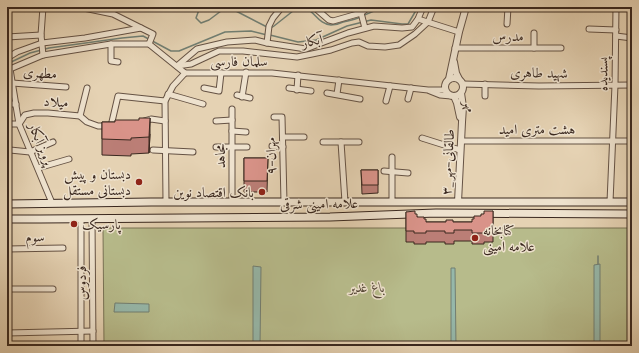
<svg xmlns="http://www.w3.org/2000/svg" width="639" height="353" viewBox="0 0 639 353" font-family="Cardo,Amiri,serif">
<rect width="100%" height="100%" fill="#e5d2b3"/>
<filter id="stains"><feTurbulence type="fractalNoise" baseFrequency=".005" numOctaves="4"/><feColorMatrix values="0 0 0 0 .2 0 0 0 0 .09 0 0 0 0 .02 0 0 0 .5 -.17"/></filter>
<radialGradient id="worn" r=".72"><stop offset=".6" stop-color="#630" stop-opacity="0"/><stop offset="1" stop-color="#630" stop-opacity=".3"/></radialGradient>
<polygon fill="#b7bb8b" stroke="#787255" points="103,228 632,228 632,346 104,346"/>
<g fill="#96b8aa" stroke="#717e72">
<polygon points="600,264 600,346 594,346 594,265"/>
<polygon points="253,266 261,267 260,346 253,346"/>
<polygon points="451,268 455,268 456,346 451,346"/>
<polygon points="115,303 149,304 149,312 114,312"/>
</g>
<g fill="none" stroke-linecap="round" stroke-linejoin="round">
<g stroke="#717e72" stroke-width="1.5">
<polyline points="200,7 196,18 201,23 209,20 225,8 234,10 267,27"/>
<path d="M271,28l3,-2 19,-15c21,-10 21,13 38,14 4,0 8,-1 12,-3 5,-1 10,-2 15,-4 10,-4 18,-9 29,-11"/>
<polyline points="270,35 298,42 316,40 347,26 371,20 402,24 408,24 418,7"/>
<polyline points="7,64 30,53 49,48 122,38 143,36 171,51 179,51 225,32 251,31 267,35"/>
<polyline points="598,264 598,256"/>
</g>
<g stroke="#655244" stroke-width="7">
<g id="minor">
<polyline points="43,7 41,35 43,55"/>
<polyline points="79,7 113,14 141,28"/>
<polyline points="314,7 329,20 333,21 361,13 369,7"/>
<polyline points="362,7 361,13 365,28"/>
<polyline points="418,19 459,32"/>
<polyline points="507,24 508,7"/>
<polyline points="589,29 616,30"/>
<polyline points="534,33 534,48"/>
<polyline points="616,36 632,38"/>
<polyline points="7,37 41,35"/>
<polyline points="267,43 269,26 273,18 282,7"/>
<polyline points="111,44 111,61 118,62"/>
<polyline points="455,48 561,48"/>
<polyline points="7,58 17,52 42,43 85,38 141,28 153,34 149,44"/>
<polyline points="177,66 191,64 219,51 243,51 297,57 312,54 331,50 352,43 359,42 368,46 385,47 399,45 415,34 428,22 434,7"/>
<polyline points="177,66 197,49 227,42 255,40 267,43 306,49 316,45 348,33 374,26 402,28 412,27 418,19 423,7"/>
<polyline points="7,69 10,69 43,55 111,44 149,44 185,73"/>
<polyline points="10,69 19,124 52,203"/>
<polyline points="12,83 66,87"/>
<polyline points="463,84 539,86 632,85"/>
<polyline points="485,84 485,96"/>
<polyline points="204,88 219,91 221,73"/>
<polyline points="289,88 311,91"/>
<polyline points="297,90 298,75"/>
<polyline points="430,91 440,95 451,96"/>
<polyline points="327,93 360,99"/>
<polyline points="168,94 203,104"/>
<polyline points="337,94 339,80"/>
<polyline points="237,95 250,98"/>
<polyline points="242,97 246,72"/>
<polyline points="408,99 411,88"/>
<polyline points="386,101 390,86"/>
<polyline points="7,104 16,104"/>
<polyline points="232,109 232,202"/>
<polyline points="80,116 87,88"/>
<polyline points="274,117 282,117 284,202"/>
<polyline points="144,121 151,119 165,121"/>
<polyline points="216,121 232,120"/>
<polyline points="7,124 19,124 25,115 34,113 48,113 80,116 87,122 98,126 108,126"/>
<polyline points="111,126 118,96 165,101"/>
<polyline points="232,131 246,132"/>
<polyline points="283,137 304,137"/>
<polyline points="422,138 460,150"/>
<polyline points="461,141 632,141"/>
<polyline points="323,142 359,142"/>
<polyline points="341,142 345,202"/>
<polyline points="272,146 283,147"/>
<polyline points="216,147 247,147"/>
<polyline points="10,150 30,152 53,142"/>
<polyline points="153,150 193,152"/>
<polyline points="38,168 69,159"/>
<polyline points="384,171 408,173"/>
<polyline points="166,202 165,101 173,86 185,73 272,73 428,90 445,90"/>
<polyline points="392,202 392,157"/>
<polyline points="610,202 615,85 616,7"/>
<polyline points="81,219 81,346"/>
<polyline points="92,219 93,346"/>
<polyline points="7,249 63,248"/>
<polyline points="7,289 53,289"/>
<polyline points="7,333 93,331"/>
</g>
</g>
<g stroke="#655244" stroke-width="8">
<g id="tertiary">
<polyline points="454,62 456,73 459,79"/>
<circle cx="454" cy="87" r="9"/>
<polyline points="449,79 459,32 466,7"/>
<polyline points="454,96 457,103 460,117"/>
<polyline points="458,202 462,122 463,107 461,93"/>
</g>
</g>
<g stroke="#3a281f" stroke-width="9">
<g id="secondary">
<polyline points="7,204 151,202 632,202"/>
<polyline points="7,219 40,219 330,217 436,213 632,214"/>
</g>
</g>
<use href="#minor" stroke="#eee2ce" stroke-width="5"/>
<use href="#tertiary" stroke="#eee2ce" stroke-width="6"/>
<use href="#secondary" stroke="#eee2ce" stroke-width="7"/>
</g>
<g fill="#bb7e76" stroke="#3a281f">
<polygon points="102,122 115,122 150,134 149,153 131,154 131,156 102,155"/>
<polygon points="244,158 268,158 267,192 244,192"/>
<polygon points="361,170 378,170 378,193 362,194"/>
<polygon points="493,211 493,242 484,242 484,244 472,244 472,241 454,241 454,244 445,244 445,242 426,242 426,244 414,244 414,242 406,242 406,212 415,214 417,217 424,219 426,222 472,222 474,219 481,216 484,214"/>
</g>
<polygon fill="#986760" stroke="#3a281f" points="150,118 150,134 149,153 149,137"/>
<g fill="#d99389" stroke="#3a281f">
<polygon points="139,118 150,118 149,137 131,138 131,140 102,139 102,122 115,122 115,120 139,120"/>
<polygon points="244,158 268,158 267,181 244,181"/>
<polygon points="361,170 378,170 378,185 362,185"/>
<polygon points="415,211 415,214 417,214 417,217 424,217 424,219 426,219 426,222 446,222 446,220 453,220 453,222 472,222 472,219 474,219 474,216 481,216 481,214 484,214 484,211 493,211 493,231 484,231 484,233 472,233 472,230 454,230 454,233 445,233 445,231 426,231 426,233 414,233 414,231 406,231 406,212"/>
<rect x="7" y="344" width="5" height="2"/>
</g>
<g fill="#8f2418" stroke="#eee2ce" stroke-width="1.5">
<circle cx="139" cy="182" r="4"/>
<circle cx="262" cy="192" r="4"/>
<circle cx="74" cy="224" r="4"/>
<circle cx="475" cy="238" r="4"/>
</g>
<g text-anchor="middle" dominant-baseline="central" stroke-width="3" stroke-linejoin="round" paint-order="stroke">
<g font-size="14" fill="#3a281f" stroke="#eee2ce">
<text x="508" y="36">مدرس</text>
<text transform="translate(312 41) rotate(-12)">آبکار</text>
<text x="239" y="61">سلمان فارسی</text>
<text transform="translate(40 73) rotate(4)">مطهری</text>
<text transform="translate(539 73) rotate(1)">شهید طاهری</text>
<text transform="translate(603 74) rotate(-89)">پسندیده</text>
<text transform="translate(56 102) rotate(3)">میلاد</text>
<text transform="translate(470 106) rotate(72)">مهر</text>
<text x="537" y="129">هشت متری امید</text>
<text transform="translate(41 144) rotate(68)">پرویز آبکار</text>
<text transform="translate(220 156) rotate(-90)">مجاهد</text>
<text transform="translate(271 156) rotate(-91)">۹-مهران</text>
<text transform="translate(448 162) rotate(-87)">۳_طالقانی-مهر</text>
<text transform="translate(319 204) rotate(-1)">علامه امینی شرقی</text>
<text transform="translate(35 237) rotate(-1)">سوم</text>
<text transform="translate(81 283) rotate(-90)">فردوس</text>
</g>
<g font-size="14" fill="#3a281f" stroke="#eee2ce" text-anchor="end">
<text x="131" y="174">دبستان و پیش<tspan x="131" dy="16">دبستانی مستقل</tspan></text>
<text x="254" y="192">بانک اقتصاد نوین</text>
<text x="82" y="224" text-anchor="start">پارسیک</text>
<text x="483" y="230" text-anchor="start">کتابخانه<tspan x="483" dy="16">علامه امینی</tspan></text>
</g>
<g font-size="14" font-style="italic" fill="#534535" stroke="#eee2ce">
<text x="367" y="287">باغ غدیر</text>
</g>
</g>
<rect width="639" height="353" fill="none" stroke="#e5d2b3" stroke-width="24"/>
<rect x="8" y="8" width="623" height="337" fill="none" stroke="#3a281f" stroke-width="2"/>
<rect x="12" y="12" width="615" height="329" fill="none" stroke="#3a281f"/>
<rect width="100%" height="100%" filter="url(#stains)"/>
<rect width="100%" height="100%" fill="url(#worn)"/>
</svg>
